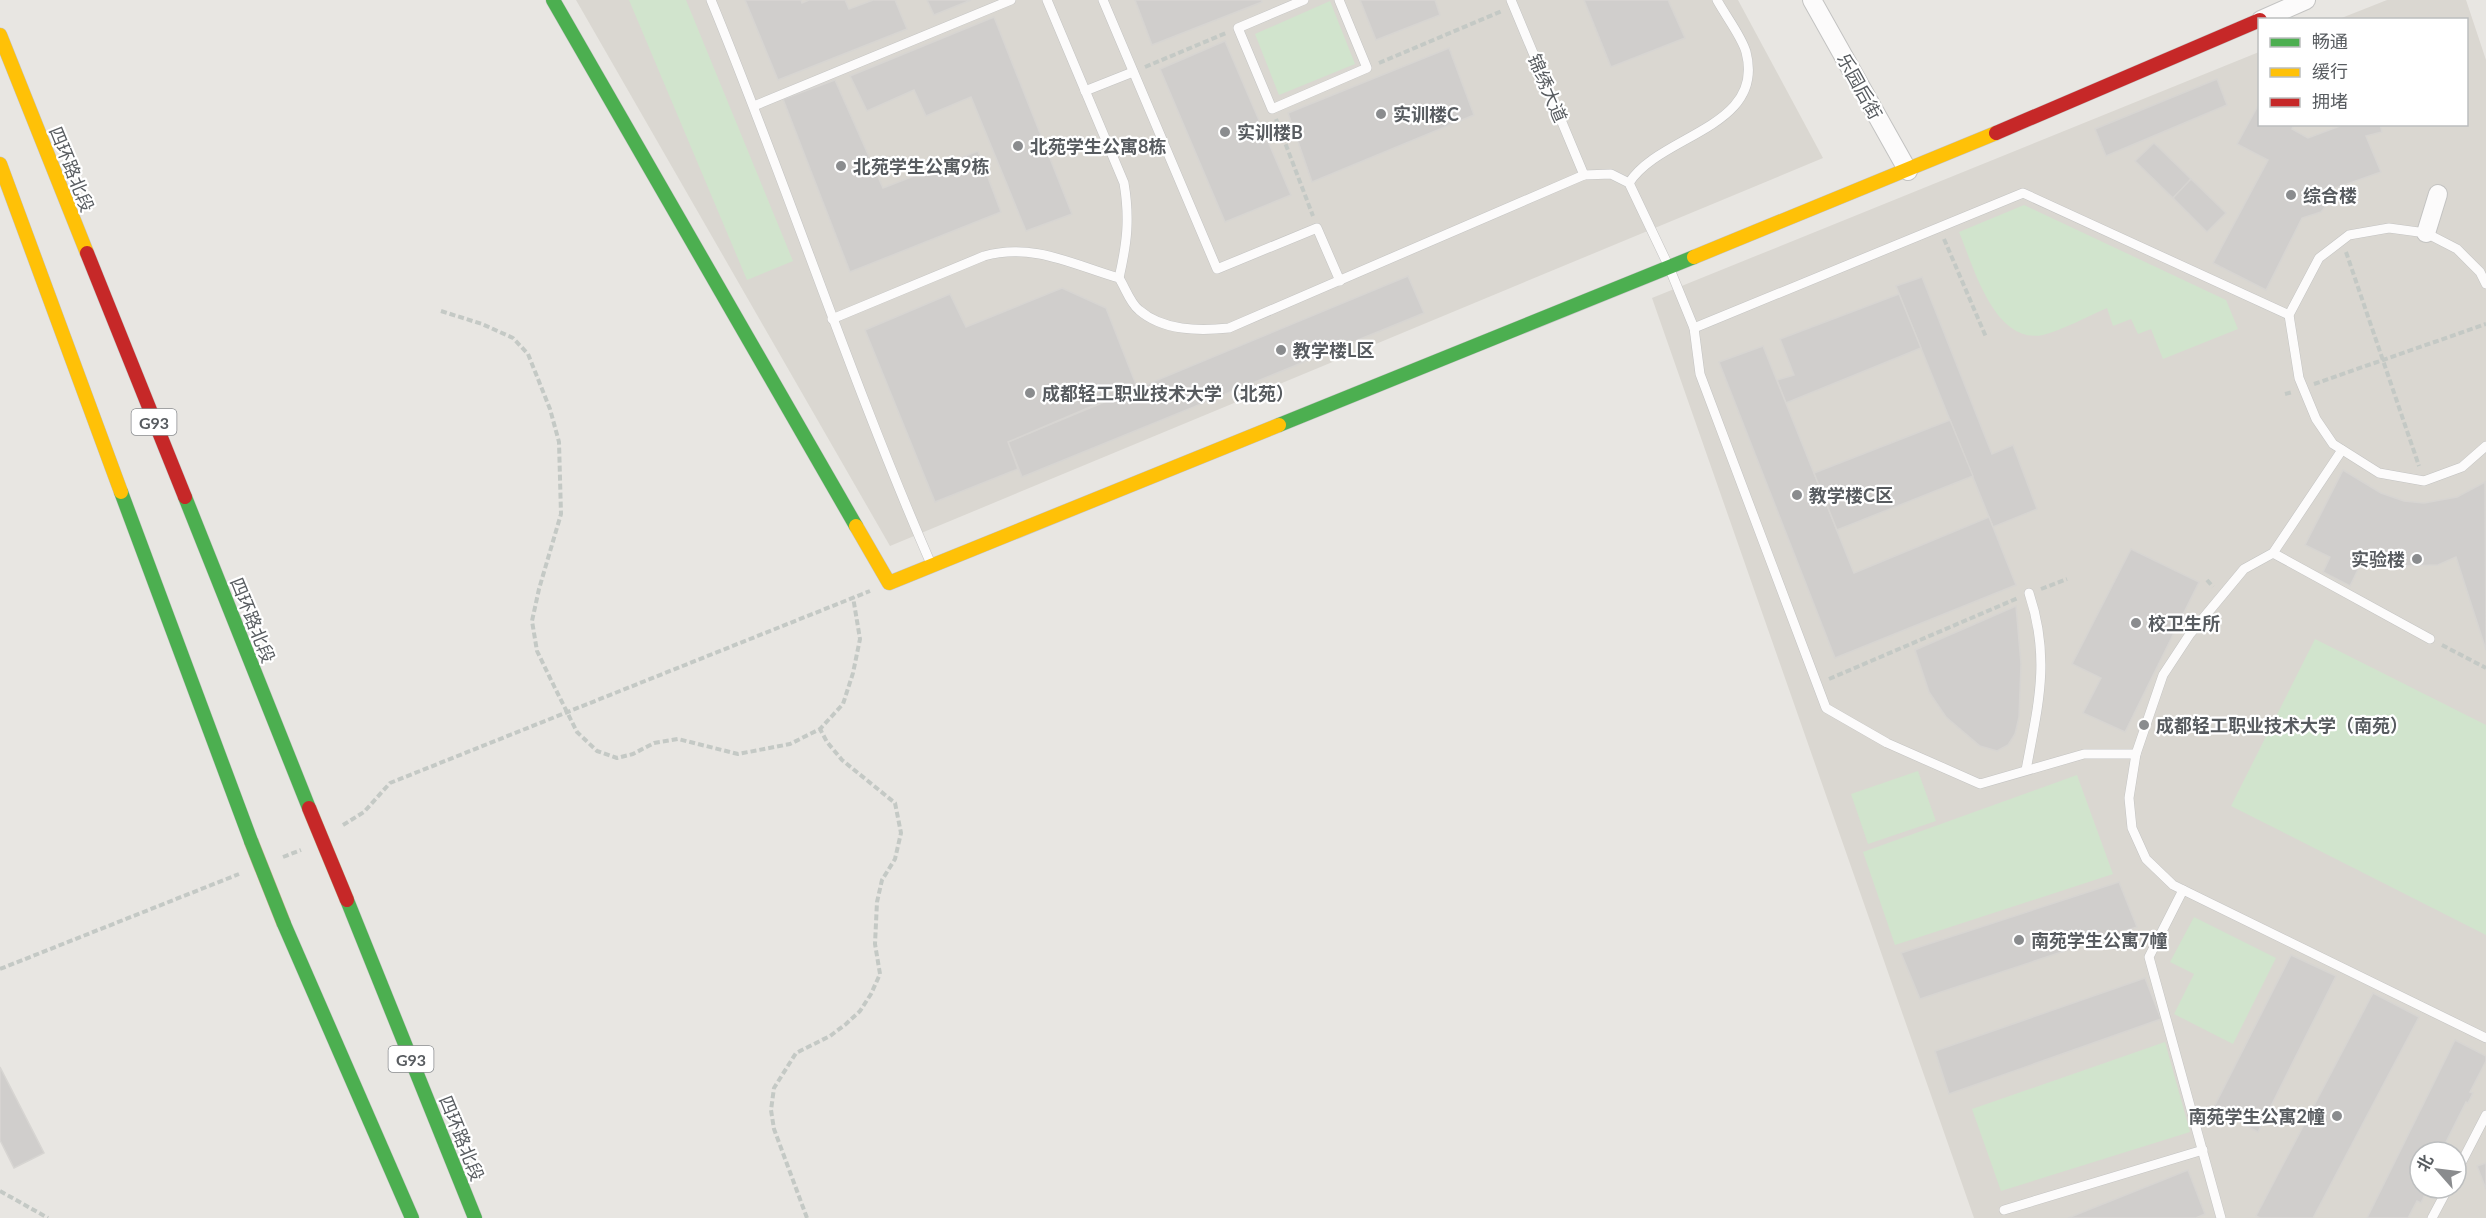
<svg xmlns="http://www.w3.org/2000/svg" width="2486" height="1218" viewBox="0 0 2486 1218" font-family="Lato,'Noto Sans SC',sans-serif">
<rect width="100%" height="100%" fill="#e8e6e2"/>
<g fill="#dad7d1" fill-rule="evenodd">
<polygon points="576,0 1738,0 1823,158 890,546"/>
<path d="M2387,0h79l20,60v1158h-512l-322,-920 607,-246 1,72h206v-104l-127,-1zM2420,1152h36v36h-36z"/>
</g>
<g fill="#d1e4cd">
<polygon points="629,0 686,0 793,261 747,280"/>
<polygon points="1330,1 1355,64 1279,95 1255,34"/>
<path d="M2024,205l202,95 12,29 -75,30 -12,-30 -13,5 -7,-15 -18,7 -6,-18c-19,8 -44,22 -64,27 -49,10 -70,-70 -84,-103z"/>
<polygon points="2315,639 2486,725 2486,935 2231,806"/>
<polygon points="1918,771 1936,821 1868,844 1851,794"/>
<polygon points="2077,775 2113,874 1895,945 1863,852"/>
<polygon points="2194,917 2276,958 2233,1044 2174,1014 2194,974 2170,962"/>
<polygon points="2165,1042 2190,1132 2001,1191 1972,1109"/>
</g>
<g fill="#d0cecc" stroke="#d7d5d2" stroke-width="1.5">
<polygon points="745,0 801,0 802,3 809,0 845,0 849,9 873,0 895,0 907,29 778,80"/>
<polygon points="927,0 971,0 934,15"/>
<polygon points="1135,0 1261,0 1262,2 1152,45"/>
<polygon points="1360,0 1435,0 1440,15 1376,40"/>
<polygon points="1584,0 1668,0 1685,38 1611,67"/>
<polygon points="994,17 1072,214 1026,231 971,97 926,116 914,90 867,111 850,76"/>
<polygon points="1225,41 1291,195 1225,222 1160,69"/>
<polygon points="1449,48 1474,115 1312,182 1288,113"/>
<polygon points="2217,79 2227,105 2106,156 2095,129"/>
<polygon points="835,80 883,188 978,151 1001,212 850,272 783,99"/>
<polygon points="2260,102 2260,124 2294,124 2292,129 2308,138 2345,124 2380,124 2382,132 2366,136 2381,172 2333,189 2330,201 2321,212 2302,218 2266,290 2213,263 2268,160 2237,144"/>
<polygon points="2154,143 2191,179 2173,198 2135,161"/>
<polygon points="2191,179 2226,213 2207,232 2173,198"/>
<polygon points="1408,276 1424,313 1022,477 1008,442"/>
<polygon points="1922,277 1992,454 2013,445 2037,509 1993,527 1896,286"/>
<polygon points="1062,288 1106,308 1137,387 1008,442 1018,469 935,502 865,330 950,294 966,327"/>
<polygon points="1899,294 1921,348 1786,403 1777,380 1794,375 1780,339"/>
<polygon points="1763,346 1854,573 1989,517 2016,585 1835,658 1719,362"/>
<polygon points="1950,420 1973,476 1837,530 1814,473"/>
<polygon points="2343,470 2381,493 2404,501 2424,503 2457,497 2485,482 2486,650 2456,557 2438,565 2407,566 2386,560 2367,551 2350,586 2323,572 2330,557 2305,545"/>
<polygon points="2131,549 2199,582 2125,732 2083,713 2101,678 2072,664"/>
<polygon points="2016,606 2021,664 2019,717 2015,734 2008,745 1997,751 1980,746 1946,717 1929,692 1915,650"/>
<polygon points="2119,882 2137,927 1920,999 1901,953"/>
<polygon points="2291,955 2336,976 2258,1132 2213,1109"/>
<polygon points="2145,978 2161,1019 1949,1094 1935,1051"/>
<polygon points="2373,993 2419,1017 2313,1218 2260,1218 2256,1216"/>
<polygon points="2455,1040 2486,1056 2486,1061 2470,1092 2473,1093 2468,1103 2466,1102 2441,1152 2420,1152 2420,1188 2427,1190 2421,1203 2417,1201 2408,1218 2367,1218"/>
<polygon points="0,1067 44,1153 14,1168 0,1140"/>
<polygon points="2486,1163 2486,1189 2477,1166"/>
<polygon points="2188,1170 2205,1214 2196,1218 2068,1218"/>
</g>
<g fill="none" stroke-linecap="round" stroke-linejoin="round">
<g stroke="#c3c3c2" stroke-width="10">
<g id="lane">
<path d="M711,0c77,187 139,378 220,564"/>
<path d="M1047,0l77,183c6,36 3,60 -5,95"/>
<polyline points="1103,0 1217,269 1317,228 1340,281"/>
<polyline points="1304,0 1238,28 1272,109 1367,68 1339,0"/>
<polyline points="1511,0 1584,175"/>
<polyline points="1085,91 1133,72"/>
<polyline points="754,106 1011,0"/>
<path d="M1629,183c31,-49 137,-55 117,-131 -4,-15 -21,-37 -29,-52"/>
<polyline points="2486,284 2480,272 2457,249 2426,233 2389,228 2349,235 2319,258 2289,315 2299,378 2316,419 2333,444 2379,473 2424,481 2462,467 2486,446"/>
<path d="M832,319l152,-63c48,-14 90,9 135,22 6,9 11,25 20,32 24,21 60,21 90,18l355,-153 27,-1 18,9 40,84 25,61 6,46 126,334 61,35 93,41 104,-30h52"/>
<polyline points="1694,328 2023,193 2289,315"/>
<polyline points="2342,450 2273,553 2244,569 2190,634 2163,675 2136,754 2129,798 2132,828 2146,859 2173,885 2486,1038"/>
<polyline points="2273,553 2430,639"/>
<path d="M2026,770c12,-65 25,-111 3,-177"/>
<polyline points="2183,890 2149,957 2221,1218"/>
<polyline points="2456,1173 2486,1115"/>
<polyline points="2004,1210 2203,1150"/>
<polyline points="2432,1218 2448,1188"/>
</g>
</g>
<g stroke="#c3c3c2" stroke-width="20">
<g id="street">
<polyline points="1812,0 1908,171"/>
<polyline points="2261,20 2306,0"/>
<polyline points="2426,233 2438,194"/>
</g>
</g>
<g stroke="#c4c4c4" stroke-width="15">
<g id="fast">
<polyline points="553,0 856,526"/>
<polyline points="1279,425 1694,257"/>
<polyline points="121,492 251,841"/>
<polyline points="185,497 309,808"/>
<polyline points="347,900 475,1218"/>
<polyline points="284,924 412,1218"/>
</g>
</g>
<g stroke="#c4c4c4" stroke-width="15">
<g id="slow">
<polyline points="0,35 87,253"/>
<polyline points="0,164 121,492"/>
<polyline points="1694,257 1996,133"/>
<polyline points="856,526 889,583 1279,425"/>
</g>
</g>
<g stroke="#c4c4c4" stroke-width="15">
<g id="jam">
<polyline points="1996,133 2260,20"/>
<polyline points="87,253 185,497"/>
</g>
</g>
<g stroke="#c4c9c5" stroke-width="4" stroke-dasharray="6 3" stroke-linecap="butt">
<polyline points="1379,63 1502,11"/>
<polyline points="1145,67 1226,33"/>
<polyline points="1276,119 1313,216"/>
<polyline points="1944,239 1986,337"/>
<polyline points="2346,252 2419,466"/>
<polyline points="441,311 482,324 513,338 528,354 550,409 559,442 561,514 539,589 532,621 537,651 554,686 577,732 597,751 617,758 633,754 654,743 678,739 738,754 790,744 820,729 843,704 853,673 860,639 853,597"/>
<polyline points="2314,384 2486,324"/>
<polyline points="2285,394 2293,392"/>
<polyline points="2207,580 2213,587"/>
<polyline points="2041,589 2067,579"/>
<polyline points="2442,645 2486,668"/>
<polyline points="1829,679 2018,598"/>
<polyline points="343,825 364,812 390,783 870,591"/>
<polyline points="283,857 301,850"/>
<polyline points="0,969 239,874"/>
<polyline points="0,1191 48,1218"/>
<polyline points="807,1218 774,1129 771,1110 774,1088 796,1053 830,1036 846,1024 860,1011 871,994 880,974 875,944 877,902 882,880 895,859 901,833 895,803 842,760 827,742 820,729"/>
</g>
<use href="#lane" stroke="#fcfbfb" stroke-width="9"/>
<use href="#street" stroke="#fcfbfb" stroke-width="18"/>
<use href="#fast" stroke="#4caf50" stroke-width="14"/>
<use href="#slow" stroke="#ffc107" stroke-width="14"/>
<use href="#jam" stroke="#c62828" stroke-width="14"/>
<g stroke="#bead91" stroke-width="15" stroke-linecap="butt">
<polyline id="fast-bridge" points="251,841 284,924"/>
</g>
<g stroke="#bead91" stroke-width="15" stroke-linecap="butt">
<polyline id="jam-bridge" points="309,808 347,900"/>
</g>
<use href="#fast-bridge" stroke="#4caf50" stroke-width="14"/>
<use href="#jam-bridge" stroke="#c62828" stroke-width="14"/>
</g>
<g fill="#8a8c8e" stroke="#fff" stroke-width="2">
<circle cx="1381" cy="114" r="6"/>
<circle cx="1225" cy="132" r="6"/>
<circle cx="1018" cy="146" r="6"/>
<circle cx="841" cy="166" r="6"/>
<circle cx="2291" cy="195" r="6"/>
<circle cx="1281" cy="350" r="6"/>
<circle cx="1030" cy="393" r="6"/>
<circle cx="1797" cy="495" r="6"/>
<circle cx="2417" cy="559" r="6"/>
<circle cx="2136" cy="623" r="6"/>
<circle cx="2144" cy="725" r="6"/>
<circle cx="2019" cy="940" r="6"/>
<circle cx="2337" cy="1116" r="6"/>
</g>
<g text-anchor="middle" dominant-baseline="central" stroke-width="4.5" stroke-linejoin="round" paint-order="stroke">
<g fill="#fff" stroke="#8a8d90" stroke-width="1.5">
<rect x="131.5" y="409" width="45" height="26" rx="4.5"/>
<rect x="388.5" y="1046" width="45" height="26" rx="4.5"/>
</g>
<g font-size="16" font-weight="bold" fill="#585c60">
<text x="154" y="422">G93</text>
<text x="411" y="1059">G93</text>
</g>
<g font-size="18" fill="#585c60" stroke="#fff">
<text transform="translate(1860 86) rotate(61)">乐园后街</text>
<text transform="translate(1548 88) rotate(67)">锦绣大道</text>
<text transform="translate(72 169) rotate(68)">四环路北段</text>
<text transform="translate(253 620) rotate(68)">四环路北段</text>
<text transform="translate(462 1138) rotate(68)">四环路北段</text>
</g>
<g font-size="18" font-weight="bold" fill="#585c60" stroke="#fff" text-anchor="start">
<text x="1393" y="114">实训楼C</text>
<text x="1237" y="132">实训楼B</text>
<text x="1030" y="146">北苑学生公寓8栋</text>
<text x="853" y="166">北苑学生公寓9栋</text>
<text x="2303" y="195">综合楼</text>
<text x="1293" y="350">教学楼L区</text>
<text x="1042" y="393">成都轻工职业技术大学（北苑）</text>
<text x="1809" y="495">教学楼C区</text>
<text x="2405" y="559" text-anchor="end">实验楼</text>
<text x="2148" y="623">校卫生所</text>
<text x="2156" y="725">成都轻工职业技术大学（南苑）</text>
<text x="2031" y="940">南苑学生公寓7幢</text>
<text x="2325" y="1116" text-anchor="end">南苑学生公寓2幢</text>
</g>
</g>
<rect x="2258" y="18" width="210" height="108" fill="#ffffff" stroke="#bcbebf" stroke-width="1.5"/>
<rect x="2270" y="38" width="30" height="9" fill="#4caf50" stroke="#bcbebf" stroke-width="1.5"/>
<text x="2312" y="48" font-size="18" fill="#585c60">畅通</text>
<rect x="2270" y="68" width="30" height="9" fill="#ffc107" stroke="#bcbebf" stroke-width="1.5"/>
<text x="2312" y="78" font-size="18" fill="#585c60">缓行</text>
<rect x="2270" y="98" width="30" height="9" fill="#c62828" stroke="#bcbebf" stroke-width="1.5"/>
<text x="2312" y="108" font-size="18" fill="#585c60">拥堵</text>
<g transform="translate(2438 1170) rotate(298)"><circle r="28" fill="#ffffff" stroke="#bcbebf" stroke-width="1.5"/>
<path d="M0-4.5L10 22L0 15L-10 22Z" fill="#8a8c8e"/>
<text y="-9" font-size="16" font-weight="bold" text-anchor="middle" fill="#585c60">北</text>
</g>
</svg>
